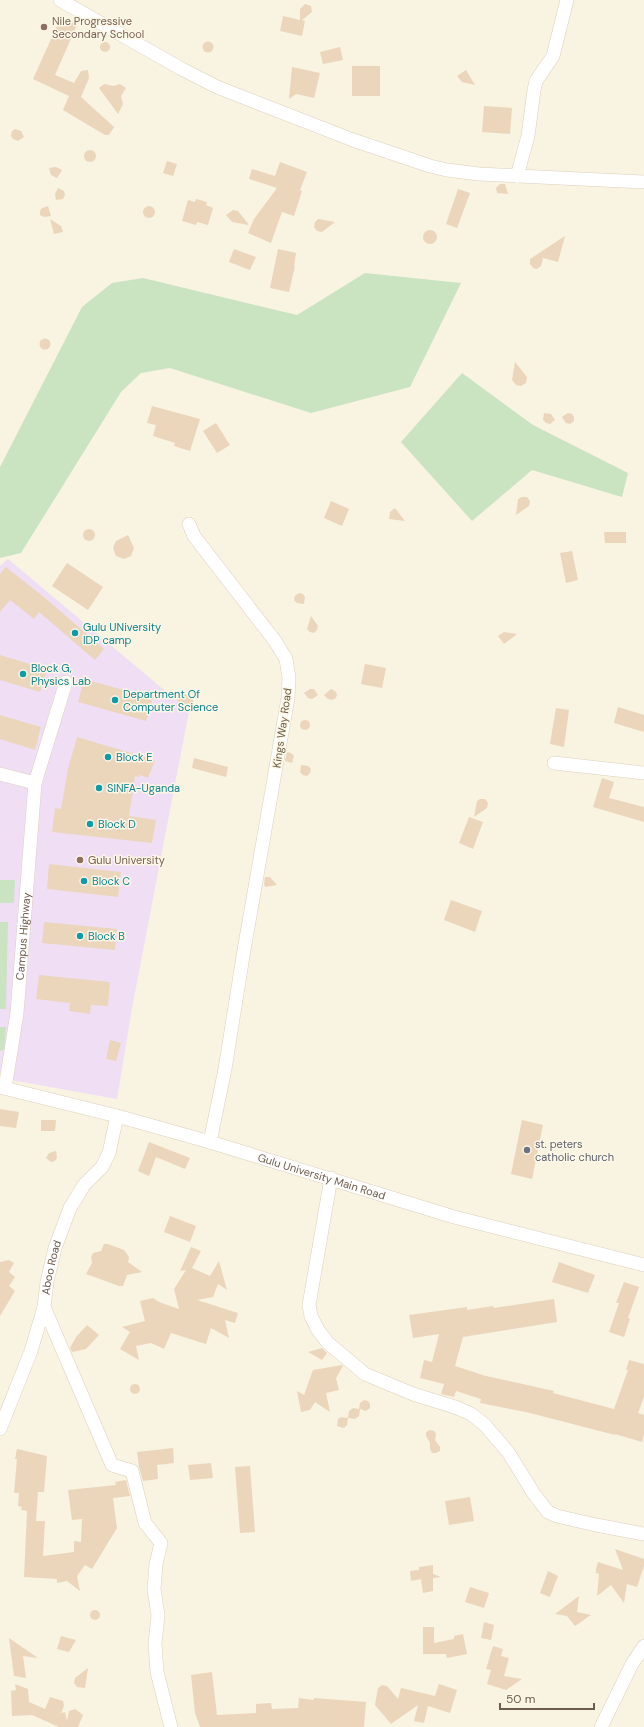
<svg xmlns="http://www.w3.org/2000/svg" width="644" height="1727" viewBox="0 0 644 1727" font-family="'DM Sans',sans-serif">
<rect width="100%" height="100%" fill="#f9f3e1"/>
<polygon fill="#f0def5" points="8,559 189,711 132,1008 117,1099 0,1078 0,566"/>
<g fill="#cae4c2">
<polygon points="365,273 461,283 410,387 311,413 170,368 141,373 121,392 21,553 0,558 0,467 82,307 112,283 143,278 297,315"/>
<polygon points="462,373 533,425 628,473 622,497 532,470 472,521 401,442"/>
<polygon points="0,880 15,880 14,903 0,903"/>
<polygon points="0,922 8,922 6,1009 0,1009"/>
<polygon points="0,1027 6,1027 4,1050 0,1051"/>
</g>
<g fill="#ebd6bc">
<polygon points="305,4 311,6 312,12 302,20 305,21 302,36 280,31 283,16 300,20 300,9"/>
<polygon points="61,17 77,25 55,75 74,83 81,71 88,70 89,78 81,97 114,127 109,135 105,135 63,110 69,96 33,79"/>
<circle cx="208" cy="47" r="5.5"/>
<circle cx="105" cy="47" r="5"/>
<polygon points="340,47 343,60 323,64 320,52"/>
<rect x="352" y="66" width="28" height="30"/>
<polygon points="292,67 320,73 314,98 296,94 289,99"/>
<polygon points="466,70 475,85 462,82 457,76"/>
<polygon points="104,84 114,86 120,84 126,88 121,96 123,104 118,114 99,88"/>
<polygon points="484,106 512,108 510,134 482,132"/>
<polygon points="15,129 21,131 24,137 18,141 13,139 11,136 12,131"/>
<circle cx="90" cy="156" r="6"/>
<polygon points="167,161 177,164 173,176 163,173"/>
<polygon points="280,162 307,172 300,190 302,191 294,216 282,212 271,243 248,233 254,219 277,188 249,179 252,169 275,176"/>
<polygon points="56,167 62,170 57,178 51,175 49,168"/>
<polygon points="500,184 505,184 508,194 497,193 496,188"/>
<polygon points="58,188 64,191 65,195 63,199 56,200 55,194"/>
<polygon points="458,189 470,193 457,228 446,224"/>
<polygon points="196,199 207,202 206,205 213,208 208,225 197,222 196,225 182,221 188,200 195,202"/>
<circle cx="149" cy="212" r="6"/>
<polygon points="48,206 51,216 44,217 40,215 40,211 42,208"/>
<polygon points="233,210 238,211 249,225 232,222 226,215"/>
<polygon points="50,219 61,226 63,232 54,234"/>
<polygon points="318,219 335,222 322,232 317,231 314,227 315,222"/>
<circle cx="430" cy="237" r="7"/>
<polygon points="565,236 558,262 543,258 541,266 537,269 533,268 530,264 530,259"/>
<polygon points="234,249 256,257 250,270 229,262"/>
<polygon points="278,249 296,253 294,266 295,266 289,292 270,288"/>
<circle cx="45" cy="344" r="5.5"/>
<polygon points="515,362 527,377 526,383 521,386 516,385 512,380"/>
<polygon points="152,406 200,419 190,451 174,446 175,443 153,436 156,425 147,423"/>
<polygon points="544,413 551,414 555,420 550,424 546,423 543,420"/>
<polygon points="568,413 572,414 574,417 574,421 570,424 566,423 562,417"/>
<polygon points="216,423 230,445 217,453 203,431"/>
<polygon points="522,497 527,497 530,501 529,506 516,515 518,499"/>
<polygon points="331,501 349,509 342,526 324,518"/>
<polygon points="395,508 405,521 389,519 390,512"/>
<circle cx="89" cy="535" r="6"/>
<polygon points="604,532 626,532 626,543 605,543"/>
<polygon points="128,535 134,548 131,556 124,559 116,556 113,548 116,541"/>
<polygon points="572,551 578,580 566,583 560,553"/>
<polygon points="67,563 103,587 88,610 52,586"/>
<polygon points="6,567 45,598 104,649 95,660 39,612 34,619 10,600 0,612 0,574"/>
<polygon points="299,593 303,594 305,597 304,604 297,603 294,600 295,596"/>
<polygon points="311,616 318,626 317,630 314,633 310,632 307,629"/>
<polygon points="504,632 517,634 504,644 498,636"/>
<polygon points="0,655 47,669 40,692 0,680"/>
<polygon points="365,664 386,668 382,688 361,684"/>
<polygon points="84,679 153,698 146,721 78,702"/>
<polygon points="310,689 314,689 318,695 312,699 308,698 304,693"/>
<polygon points="331,689 335,691 337,694 336,698 332,700 328,699 324,695"/>
<polygon points="180,690 194,701 188,709 174,698"/>
<polygon points="618,707 644,715 644,732 614,723"/>
<polygon points="556,708 569,710 564,747 550,744"/>
<polygon points="0,715 41,727 35,750 0,739"/>
<circle cx="305" cy="725" r="5"/>
<polygon points="77,737 155,760 148,778 140,775 139,777 135,776 129,816 156,820 152,843 52,832 55,808 61,809 68,769"/>
<polygon points="287,752 291,753 294,756 292,763 285,761"/>
<polygon points="194,758 228,767 226,777 192,768"/>
<polygon points="301,765 308,766 311,769 310,773 307,776 303,775 300,772"/>
<polygon points="602,778 614,782 609,798 644,807 644,822 593,807"/>
<polygon points="480,799 485,799 488,803 487,808 474,817 477,801"/>
<polygon points="469,817 483,822 473,849 459,843"/>
<polygon points="49,864 121,872 118,897 47,889"/>
<polygon points="265,877 270,877 277,885 265,887 264,884"/>
<polygon points="451,900 482,911 475,932 444,920"/>
<polygon points="44,922 117,929 115,950 42,943"/>
<polygon points="39,975 110,982 108,1006 91,1005 90,1014 69,1011 70,1003 36,999"/>
<polygon points="110,1040 121,1043 116,1061 106,1059"/>
<polygon points="0,1109 19,1112 16,1128 0,1126"/>
<polygon points="41,1120 56,1120 55,1131 41,1131"/>
<polygon points="522,1120 543,1125 532,1179 511,1174"/>
<polygon points="149,1142 190,1158 185,1169 156,1157 149,1176 138,1171"/>
<polygon points="56,1151 57,1158 55,1161 51,1162 46,1158 49,1153"/>
<polygon points="170,1216 196,1226 190,1242 164,1232"/>
<polygon points="104,1244 108,1244 124,1250 129,1257 128,1262 142,1272 127,1275 123,1286 119,1286 86,1274 92,1263 91,1257 93,1253 101,1251"/>
<polygon points="191,1247 201,1251 192,1268 210,1276 219,1261 227,1290 218,1284 213,1297 197,1300 238,1313 235,1323 225,1320 229,1338 211,1328 206,1344 171,1333 164,1349 151,1343 136,1346 139,1360 120,1349 130,1332 122,1327 145,1321 140,1301 153,1298 159,1302 179,1309 174,1289 186,1270 180,1271"/>
<polygon points="9,1260 14,1263 9,1272 15,1277 9,1286 15,1291 0,1316 0,1262"/>
<polygon points="559,1262 595,1275 588,1293 552,1282"/>
<polygon points="624,1282 639,1287 628,1318 630,1319 624,1337 609,1332 619,1303 616,1303"/>
<polygon points="554,1299 557,1322 463,1337 455,1366 486,1376 554,1391 553,1393 614,1409 628,1370 626,1370 629,1360 644,1364 644,1397 638,1413 644,1415 644,1434 642,1442 615,1434 615,1435 530,1413 480,1403 481,1399 456,1391 454,1397 441,1394 444,1384 420,1378 424,1360 432,1362 439,1334 413,1338 409,1315 467,1307 467,1310 493,1306 494,1308"/>
<polygon points="87,1325 99,1335 86,1349 72,1352 70,1348 76,1337"/>
<polygon points="322,1348 327,1353 322,1360 308,1352"/>
<polygon points="342,1365 343,1366 336,1378 339,1390 326,1393 330,1412 315,1402 310,1410 301,1412 297,1391 304,1395 313,1370"/>
<circle cx="135" cy="1389" r="5"/>
<polygon points="364,1400 368,1401 370,1404 370,1408 366,1411 360,1409 359,1416 355,1419 348,1418 349,1411 353,1408 359,1409 360,1403"/>
<polygon points="341,1417 348,1418 347,1425 344,1428 337,1426 338,1419"/>
<polygon points="430,1430 434,1431 436,1434 435,1440 440,1447 440,1451 436,1453 432,1453 430,1449 430,1443 426,1436 426,1432"/>
<polygon points="173,1448 174,1463 157,1465 158,1479 143,1481 139,1467 137,1452"/>
<polygon points="17,1449 47,1456 44,1492 38,1492 36,1521 45,1521 43,1556 74,1552 74,1541 81,1542 82,1519 72,1520 68,1490 116,1485 115,1482 126,1480 130,1496 113,1498 117,1528 92,1569 85,1565 77,1576 80,1591 67,1581 57,1583 57,1579 24,1577 27,1511 21,1510 22,1507 18,1506 19,1493 14,1493 17,1459 15,1459"/>
<polygon points="211,1463 213,1478 190,1480 188,1465"/>
<polygon points="250,1466 255,1532 240,1533 235,1467"/>
<polygon points="470,1497 474,1521 449,1525 445,1501"/>
<polygon points="615,1549 644,1559 644,1566 637,1587 627,1584 624,1603 611,1585 597,1596 599,1574 596,1573 596,1569 598,1562 623,1570"/>
<polygon points="433,1565 433,1574 441,1577 433,1578 433,1591 423,1593 421,1579 411,1581 410,1571 419,1570 419,1567"/>
<polygon points="548,1571 558,1576 550,1597 540,1593"/>
<polygon points="470,1587 489,1593 484,1608 465,1602"/>
<polygon points="579,1596 577,1612 591,1615 575,1626 567,1616 555,1614"/>
<circle cx="95" cy="1615" r="5"/>
<polygon points="484,1622 494,1625 491,1640 481,1638"/>
<polygon points="423,1627 434,1627 434,1643 454,1639 454,1636 463,1634 467,1654 447,1658 446,1654 423,1654"/>
<polygon points="61,1636 76,1640 69,1652 57,1649"/>
<polygon points="9,1638 38,1658 23,1656 26,1678 14,1676"/>
<polygon points="493,1646 503,1649 501,1656 509,1658 504,1676 522,1679 506,1690 487,1684 491,1670 486,1669"/>
<polygon points="88,1668 85,1688 77,1687 74,1683 75,1678"/>
<polygon points="212,1672 217,1715 256,1713 256,1704 271,1703 272,1709 298,1708 299,1698 314,1700 314,1698 366,1702 364,1727 200,1727 195,1713 191,1675"/>
<polygon points="15,1684 28,1689 29,1702 45,1709 50,1697 63,1701 64,1706 61,1713 65,1712 67,1721 69,1711 75,1709 83,1715 78,1727 59,1727 32,1715 12,1716 11,1691 16,1690"/>
<polygon points="439,1684 457,1690 450,1713 428,1706 424,1723 414,1721 418,1705 391,1724 375,1705 378,1688 382,1685 387,1686 398,1699 401,1688 435,1696"/>
</g>
<g fill="none" stroke-linecap="round" stroke-linejoin="round">
<g stroke="#dcd0be" stroke-width="14">
<g id="minor">
<polyline points="60,0 180,68 217,87 353,140 430,166 447,170 479,174 644,182"/>
<polyline points="517,176 528,136 534,90 536,81 553,56 567,0"/>
<polyline points="189,524 194,536 275,641 286,659 289,678 288,698 244,950 225,1069 210,1142"/>
<polyline points="554,763 644,773"/>
<polyline points="0,774 35,783"/>
<path id="s1" d="M0,1087l117,29 93,26 244,75 190,48"/>
<path id="s2" d="M5,1088l12,-75 18,-230 31,-101"/>
<polyline points="331,1178 309,1305 311,1316 318,1330 328,1343 365,1374 413,1394 455,1407 471,1414 484,1424 508,1452 534,1494 548,1512 557,1516 596,1525 644,1534"/>
<polyline points="44,1307 112,1465 132,1471 145,1523 161,1543 156,1564 154,1589 158,1615 155,1644 157,1672 171,1727"/>
<path id="s3" d="M0,1429l31,-78 13,-44 3,-25 8,-34 15,-40 14,-23 18,-18 7,-14 8,-37"/>
<polyline points="601,1727 632,1664 644,1646"/>
</g>
</g>
<use href="#minor" stroke="#fff" stroke-width="13"/>
</g>
<g fill="#8d6e63" stroke="#fcf7e6" stroke-width="1.5">
<circle cx="44" cy="27" r="4"/>
<circle cx="80" cy="860" r="4"/>
</g>
<g fill="#0f9aa8" stroke="#fcf7e6" stroke-width="1.5">
<circle cx="75" cy="633" r="4"/>
<circle cx="23" cy="674" r="4"/>
<circle cx="115" cy="700" r="4"/>
<circle cx="108" cy="757" r="4"/>
<circle cx="99" cy="788" r="4"/>
<circle cx="90" cy="824" r="4"/>
<circle cx="84" cy="881" r="4"/>
<circle cx="80" cy="936" r="4"/>
</g>
<circle fill="#6b7280" stroke="#fcf7e6" stroke-width="1.5" cx="527" cy="1150" r="4"/>
<g text-anchor="middle" dominant-baseline="central" stroke-width="3" stroke-linejoin="round" paint-order="stroke">
<g font-size="11" fill="#785e54" stroke="#fcf7e6" text-anchor="start">
<text x="52" y="21">Nile Progressive<tspan x="52" dy="13">Secondary School</tspan></text>
<text x="88" y="860">Gulu University</text>
</g>
<g font-size="11" fill="#0d838f" stroke="#fcf7e6" text-anchor="start">
<text x="83" y="627">Gulu UNiversity<tspan x="83" dy="13">IDP camp</tspan></text>
<text x="31" y="668">Block G,<tspan x="31" dy="13">Physics Lab</tspan></text>
<text x="123" y="694">Department Of<tspan x="123" dy="13">Computer Science</tspan></text>
<text x="116" y="757">Block E</text>
<text x="107" y="788">SINFA-Uganda</text>
<text x="98" y="824">Block D</text>
<text x="92" y="881">Block C</text>
<text x="88" y="936">Block B</text>
</g>
<g font-size="11" fill="#6d5c4b" stroke="#fcf7e6">
<text transform="translate(282 728) rotate(-82)">Kings Way Road</text>
<text stroke="none"><textPath href="#s2" startOffset="153">Campus Highway</textPath></text>
<text stroke="none"><textPath href="#s1" startOffset="334">Gulu University Main Road</textPath></text>
<text stroke="none"><textPath href="#s3" startOffset="170">Aboo Road</textPath></text>
</g>
<g font-size="11" fill="#5b616d" stroke="#fcf7e6" text-anchor="start">
<text x="535" y="1144">st. peters<tspan x="535" dy="13">catholic church</tspan></text>
</g>
</g>
<path d="M500 1703v6h94v-6" fill="none" stroke="#6d5c4b" stroke-width="2"/>
<text x="506" y="1703" font-size="12" fill="#6d5c4b" stroke="#fcf7e6" stroke-width="3" paint-order="stroke">50 m</text>
</svg>
